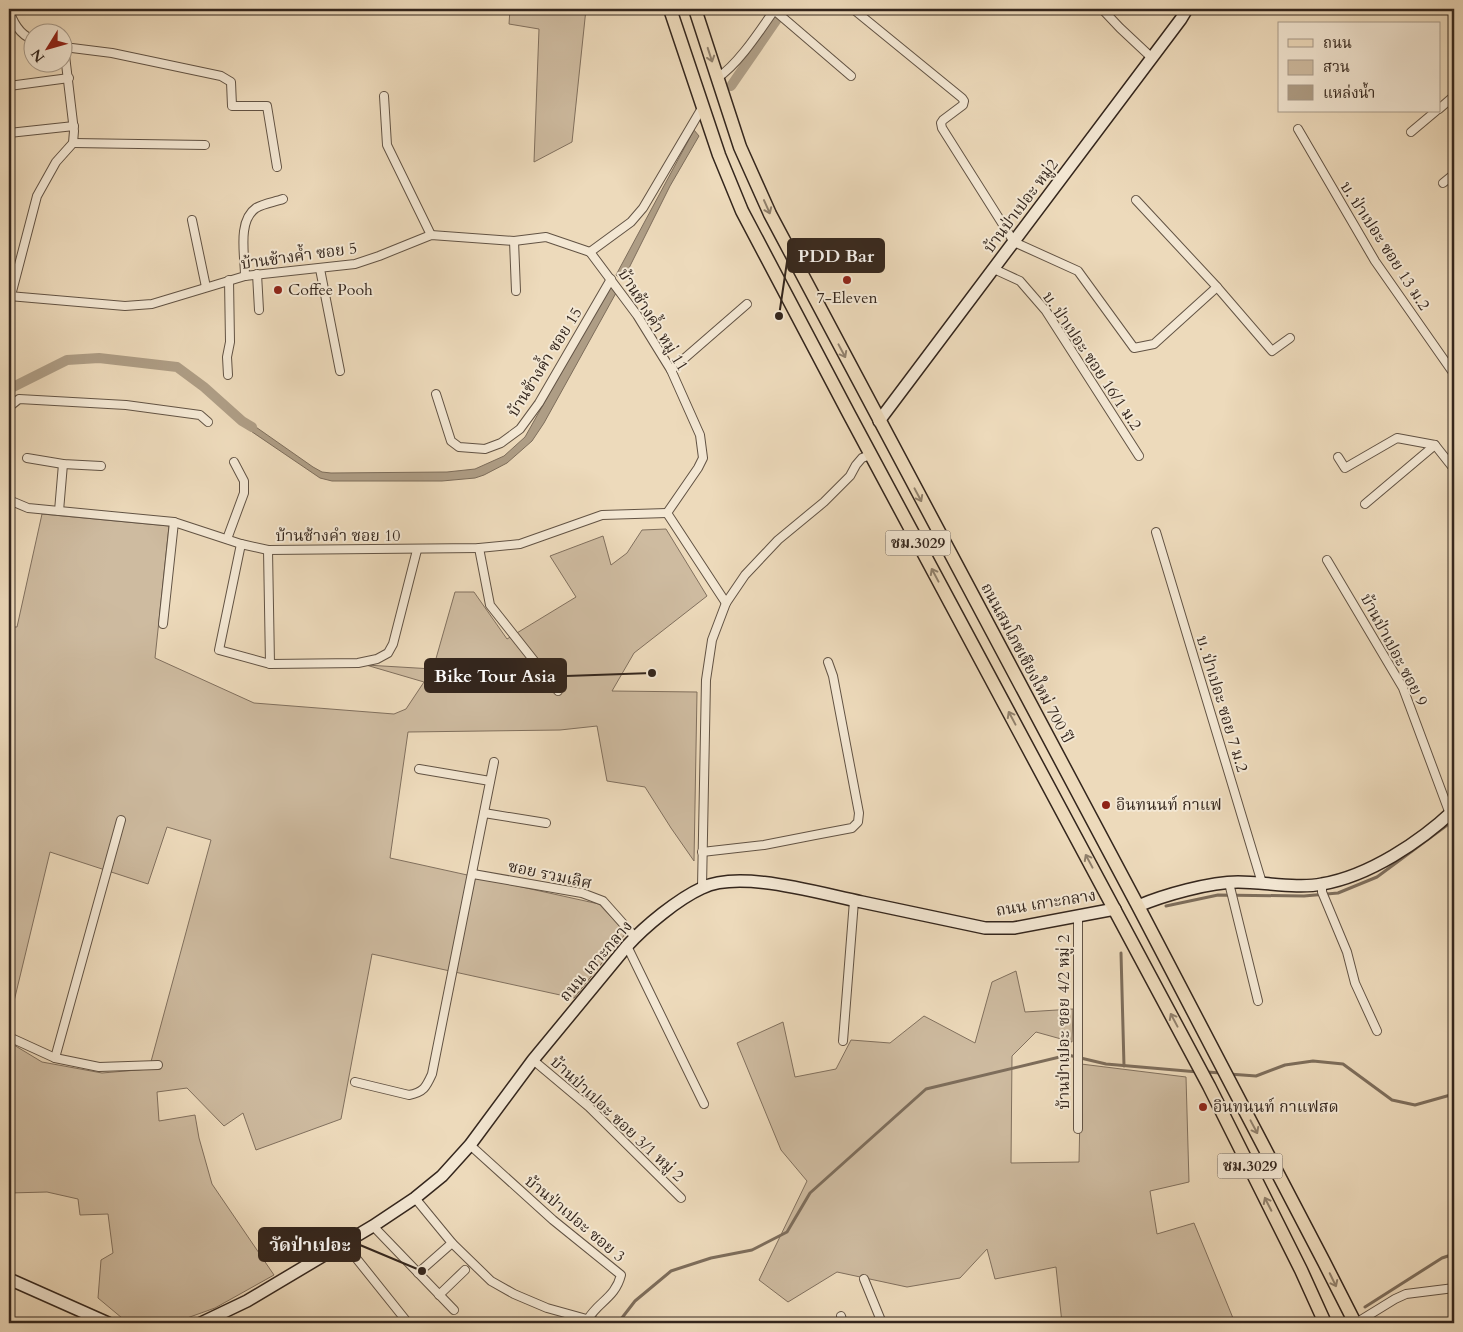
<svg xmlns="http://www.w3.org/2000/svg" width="1463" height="1332" viewBox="0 0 1463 1332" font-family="Cardo,'Noto Serif Thai',serif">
<rect width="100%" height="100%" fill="#eddabb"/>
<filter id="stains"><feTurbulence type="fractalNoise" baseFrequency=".004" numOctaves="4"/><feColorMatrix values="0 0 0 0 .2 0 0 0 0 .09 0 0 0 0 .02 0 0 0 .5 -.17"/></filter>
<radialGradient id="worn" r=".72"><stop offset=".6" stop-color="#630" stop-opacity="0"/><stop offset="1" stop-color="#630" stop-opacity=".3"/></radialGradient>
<g fill="#cebba0" stroke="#81705e">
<polygon points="510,9 586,9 572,142 534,162 539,29 509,24"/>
<polygon points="42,514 169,526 155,658 254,703 394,714 406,709 424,682 366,665 433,669 455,592 474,592 507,639 576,597 550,556 603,536 611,565 627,553 642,530 666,529 707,596 634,653 612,691 697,692 694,861 671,828 645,787 607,781 597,726 560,730 408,732 390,858 599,904 626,933 574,998 372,954 341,1119 256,1150 243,1113 224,1126 187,1088 157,1092 159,1121 195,1115 199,1138 212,1184 274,1275 215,1308 173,1323 128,1323 98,1298 101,1260 113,1253 108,1214 80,1215 78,1199 47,1192 9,1193 9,1042 42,1062 102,1073 149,1069 211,840 167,827 148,884 50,852 9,1022 9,627 17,627"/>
<polygon points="1016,971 1025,1012 1073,1009 1072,1042 1036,1032 1012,1056 1011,1163 1079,1162 1081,1064 1186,1077 1189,1182 1150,1191 1157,1234 1194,1223 1235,1323 1062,1323 1056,1267 995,1279 987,1249 960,1278 907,1287 837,1272 788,1302 759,1280 807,1181 781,1150 737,1043 783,1022 795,1077 836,1069 851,1040 890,1043 924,1016 975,1043 992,982"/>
</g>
<g fill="#ae9d85" stroke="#7d6d5b">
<polygon points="694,130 699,136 670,186 623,280 616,275"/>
<polygon points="610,286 616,293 544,423 532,441 507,463 484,475 475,478 442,481 332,481 320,478 239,423 243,418 313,467 322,472 331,473 447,472 475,469 504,456 525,437"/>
</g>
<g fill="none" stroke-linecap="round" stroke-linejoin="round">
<g stroke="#7d6d5b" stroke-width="3">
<polyline points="1166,906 1218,895 1304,896 1338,893 1377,877 1454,820"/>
<polyline points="1121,953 1124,1066"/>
<polyline points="1207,1072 1221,1073"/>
<polyline points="1229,1074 1256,1076 1285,1065 1313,1061 1343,1064 1392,1100 1415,1105 1454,1094"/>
<polyline points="1365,1307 1442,1258 1454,1254"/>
<polyline points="618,1323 635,1301 671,1271 711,1258 752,1250 787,1232 810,1193 926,1089 1068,1055 1106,1064 1198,1072"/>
</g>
<g stroke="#ae9d85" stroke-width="10">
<polyline points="731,86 784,9"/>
<polyline points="9,389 67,360 99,358 177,367 204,387 242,421 252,427"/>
</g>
<g stroke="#625344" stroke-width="10">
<g id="street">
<path d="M9,9c3,12 11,26 23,30"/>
<polyline points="853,9 962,98 964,101 963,105 943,120 941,123 942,128 1014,242 1078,271 1134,348 1154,344 1217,287"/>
<polyline points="1102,9 1120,28 1152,58"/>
<polyline points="1452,9 1454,11"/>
<polyline points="774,10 851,76"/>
<polyline points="64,47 112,53 221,76 231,82 232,106 267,106 277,167"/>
<path d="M717,78c21,-13 44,-49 58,-69"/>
<polyline points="9,86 69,78"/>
<polyline points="384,96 387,145 431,235"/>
<polyline points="1439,109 1454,96"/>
<polyline points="1298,129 1375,261 1454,374"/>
<polyline points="1411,132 1436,111"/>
<polyline points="9,133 74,126"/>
<polyline points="73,143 205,145"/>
<polyline points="1443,183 1454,174"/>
<polyline points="1136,200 1217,287 1272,351 1290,338"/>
<polyline points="192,220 206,287"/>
<polyline points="514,241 516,291"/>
<polyline points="590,252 637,315 671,370 700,435 703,458 698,468 667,513"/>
<polyline points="590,252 631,222 643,208 702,108"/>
<polyline points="320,269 340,371"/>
<polyline points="994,269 1020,281 1046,311 1139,456"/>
<polyline points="257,274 259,310"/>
<path d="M245,276c0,-20 -8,-55 11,-68 8,-5 19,-6 27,-9"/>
<polyline points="9,296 125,306 152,304 245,276 355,264 379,256 431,235 514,241 546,237 590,252"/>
<polyline points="9,303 37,196 56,162 73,143 74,131 64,47 62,45"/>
<polyline points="671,370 747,304"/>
<polyline points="228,375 227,357 230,342 229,280"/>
<polyline points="436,394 451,441 459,447 485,449 501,443 520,429 539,403 611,279"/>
<polyline points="9,407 19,399 126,405 200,415 208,422"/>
<polyline points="1338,457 1345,468 1397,438 1435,445 1454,469"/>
<polyline points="27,458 63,464 101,466"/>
<polyline points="9,500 28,508 174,522 241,544 268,550 479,548 520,544 602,515 667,513"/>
<polyline points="1365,504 1435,445"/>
<polyline points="59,511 63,464"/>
<polyline points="667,513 726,603"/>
<polyline points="1156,532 1262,883"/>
<polyline points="227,539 244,493 244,481 234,462"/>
<polyline points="241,544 219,650 270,664 358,663 377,659 388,653 393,644 417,550"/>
<polyline points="479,548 490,605 558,691"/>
<polyline points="268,550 270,664"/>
<polyline points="1327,560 1403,688 1450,814"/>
<polyline points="163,624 174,522"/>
<polyline points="419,769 490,781"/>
<polyline points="484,813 546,823"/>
<polyline points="702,852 764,845 815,835 852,828 858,822 859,813 833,676 828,662"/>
<polyline points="473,874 582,893 603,901 635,937"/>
<polyline points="1229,883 1258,1001"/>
<polyline points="1322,885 1322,892 1347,952 1355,983 1377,1031"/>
<polyline points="702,887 706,680 712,640 726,603 745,575 778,540 824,502 850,476 856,465 862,458 870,455"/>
<polyline points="627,946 704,1104"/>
<polyline points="9,1037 55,1058 99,1067 158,1065"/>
<polyline points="843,1041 854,901"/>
<polyline points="55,1058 121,820"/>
<polyline points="533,1060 589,1107 681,1198"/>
<path d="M355,1082l54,13c15,-3 17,-8 23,-21l62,-312"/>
<polyline points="1078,1129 1078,916"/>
<path d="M470,1145l83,75 68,55c-6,23 -22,26 -33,44"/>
<polyline points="415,1198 452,1243 491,1281 514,1294 547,1308 601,1323"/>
<polyline points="373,1226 454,1310"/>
<polyline points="344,1243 408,1323"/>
<polyline points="418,1273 452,1243"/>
<polyline points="864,1279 882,1323"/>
<polyline points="439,1295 465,1270"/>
<polyline points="841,1316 843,1323"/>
<polyline points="1356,1323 1395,1299 1406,1294 1454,1288"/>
</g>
</g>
<g stroke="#34261d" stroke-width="14">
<g id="secondary">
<polyline points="879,421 1181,19 1187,9"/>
<path d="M1138,906c26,-11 72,-24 100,-24 26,0 60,7 84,2 47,-8 98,-42 132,-74"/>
<polyline points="9,1279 108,1323"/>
<path d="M201,1323l46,-22 126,-75 42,-28 27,-22 28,-31 63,-85 94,-114c18,-20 51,-47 75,-58 38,-19 119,6 160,14 41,9 82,17 123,26h29l101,-19"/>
</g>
</g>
<g stroke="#34261d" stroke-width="15">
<g id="primary">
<polyline points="670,9 719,155 742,211 849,414 1209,1086 1301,1270 1325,1323"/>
<polyline points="695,9 740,147 770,214 1138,906 1324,1262 1355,1323"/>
</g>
</g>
<use href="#street" stroke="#f3e7d3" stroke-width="8"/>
<use href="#secondary" stroke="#f3e7d3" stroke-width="11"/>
<use href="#primary" stroke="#eddabb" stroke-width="12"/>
</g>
<defs><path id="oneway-shaft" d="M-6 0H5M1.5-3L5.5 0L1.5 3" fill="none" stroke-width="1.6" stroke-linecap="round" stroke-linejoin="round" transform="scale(1.25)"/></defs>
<g stroke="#90806c">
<use href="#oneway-shaft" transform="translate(710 55) rotate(72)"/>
<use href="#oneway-shaft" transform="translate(767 207) rotate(66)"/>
<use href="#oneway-shaft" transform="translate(842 351) rotate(62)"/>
<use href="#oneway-shaft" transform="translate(918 495) rotate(62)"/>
<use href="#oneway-shaft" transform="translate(935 575) rotate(-118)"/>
<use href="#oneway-shaft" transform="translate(1012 718) rotate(-118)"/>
<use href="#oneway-shaft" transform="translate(1089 861) rotate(-118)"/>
<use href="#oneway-shaft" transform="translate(1174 1020) rotate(-118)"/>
<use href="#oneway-shaft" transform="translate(1254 1127) rotate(62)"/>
<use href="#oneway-shaft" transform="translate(1268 1204) rotate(-117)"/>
<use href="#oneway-shaft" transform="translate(1333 1280) rotate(64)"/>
</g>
<g fill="#8f2418" stroke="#f3e7d3" stroke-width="2">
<circle cx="847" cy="280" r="5"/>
<circle cx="278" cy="290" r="5"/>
<circle cx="1106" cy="805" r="5"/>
<circle cx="1203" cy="1107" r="5"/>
</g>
<g text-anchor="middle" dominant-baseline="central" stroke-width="4" stroke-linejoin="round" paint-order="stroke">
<g fill="#f3e7d3" stroke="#6d6054" stroke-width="1">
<rect x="885.5" y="530.5" width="65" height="25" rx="4"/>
<rect x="1217.5" y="1153.5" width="65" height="25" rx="4"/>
</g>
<g font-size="15" font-weight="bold" fill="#34261d">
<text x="918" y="543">ชม.3029</text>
<text x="1250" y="1166">ชม.3029</text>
</g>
<g font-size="16" fill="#34261d" stroke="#f3e7d3">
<text transform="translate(1021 206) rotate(-53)">บ้านป่าเปอะ หมู่2</text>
<text transform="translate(1385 246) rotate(57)">บ. ป่าเปอะ ซอย 13 ม.2</text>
<text transform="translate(299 256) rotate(-8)">บ้านช้างค้ำ ซอย 5</text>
<text transform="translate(653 320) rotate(58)">บ้านช้างค้ำ หมู่ 11</text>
<text transform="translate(1092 361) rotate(56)">บ. ป่าเปอะ ซอย 16/1 ม.2</text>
<text transform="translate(545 362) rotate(-58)">บ้านช้างค้ำ ซอย 15</text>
<text x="338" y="536">บ้านช้างคำ ซอย 10</text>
<text transform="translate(1394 650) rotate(62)">บ้านป่าเปอะ ซอย 9</text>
<text transform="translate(1027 663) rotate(62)">ถนนสมโภชเชียงใหม่ 700 ปี</text>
<text transform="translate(1222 704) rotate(73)">บ. ป่าเปอะ ซอย 7 ม.2</text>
<text transform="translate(550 875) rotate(12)">ซอย รวมเลิศ</text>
<text transform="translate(1046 903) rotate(-9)">ถนน เกาะกลาง</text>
<text transform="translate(596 961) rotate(-49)">ถนน เกาะกลาง</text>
<text transform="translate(1064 1022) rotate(-90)">บ้านป่าเปอะ ซอย 4/2 หมู่ 2</text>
<text transform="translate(617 1119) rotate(43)">บ้านป่าเปอะ ซอย 3/1 หมู่ 2</text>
<text transform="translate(575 1219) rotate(40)">บ้านป่าเปอะ ซอย 3</text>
</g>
<g font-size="16" fill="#34261d" stroke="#f3e7d3" text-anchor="start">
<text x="288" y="290">Coffee Pooh</text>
<text x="847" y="298" text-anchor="middle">7-Eleven</text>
<text x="1116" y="805">อินทนนท์ กาแฟ</text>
<text x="1213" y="1107">อินทนนท์ กาแฟสด</text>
</g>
</g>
<path fill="none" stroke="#34261d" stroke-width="2" d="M779 316L788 255M652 673L566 676M422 1271L360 1245"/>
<g fill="#34261d" stroke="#f3e7d3" stroke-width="2">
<circle cx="779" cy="316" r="5"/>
<circle cx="652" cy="673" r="5"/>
<circle cx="422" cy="1271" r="5"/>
</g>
<g fill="#34261d" stroke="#34261d" stroke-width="2">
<rect x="788" y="239" width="96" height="33" rx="5"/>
<rect x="425" y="659" width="141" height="33" rx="5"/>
<rect x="259" y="1228" width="101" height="33" rx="5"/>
</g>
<g font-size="18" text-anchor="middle" font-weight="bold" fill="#fff">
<text x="836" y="262">PDD Bar</text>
<text x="495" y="682">Bike Tour Asia</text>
<text x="310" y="1251">วัดป่าเปอะ</text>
</g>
<rect width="1463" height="1332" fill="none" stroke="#eddabb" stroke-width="30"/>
<rect x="10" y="10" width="1443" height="1312" fill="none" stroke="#34261d" stroke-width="2.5"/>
<rect x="15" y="15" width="1433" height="1302" fill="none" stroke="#34261d"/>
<rect x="1278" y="22" width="162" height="90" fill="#f3e7d3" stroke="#a79a8a"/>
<rect x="1288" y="39" width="25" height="8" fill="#eddabb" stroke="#a79a8a"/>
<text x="1323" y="48" font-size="15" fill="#34261d">ถนน</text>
<rect x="1288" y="60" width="25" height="15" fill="#cebba0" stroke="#a79a8a"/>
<text x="1323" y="72" font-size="15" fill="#34261d">สวน</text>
<rect x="1288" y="85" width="25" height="15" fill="#ae9d85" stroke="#a79a8a"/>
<text x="1323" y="98" font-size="15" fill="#34261d">แหล่งน้ำ</text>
<g transform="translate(48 48) rotate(233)"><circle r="24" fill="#f3e7d3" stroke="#a79a8a"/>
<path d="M0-4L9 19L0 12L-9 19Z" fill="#8f2418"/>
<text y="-8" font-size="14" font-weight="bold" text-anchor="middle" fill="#34261d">N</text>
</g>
<rect width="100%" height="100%" filter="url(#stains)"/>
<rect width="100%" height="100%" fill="url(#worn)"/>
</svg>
